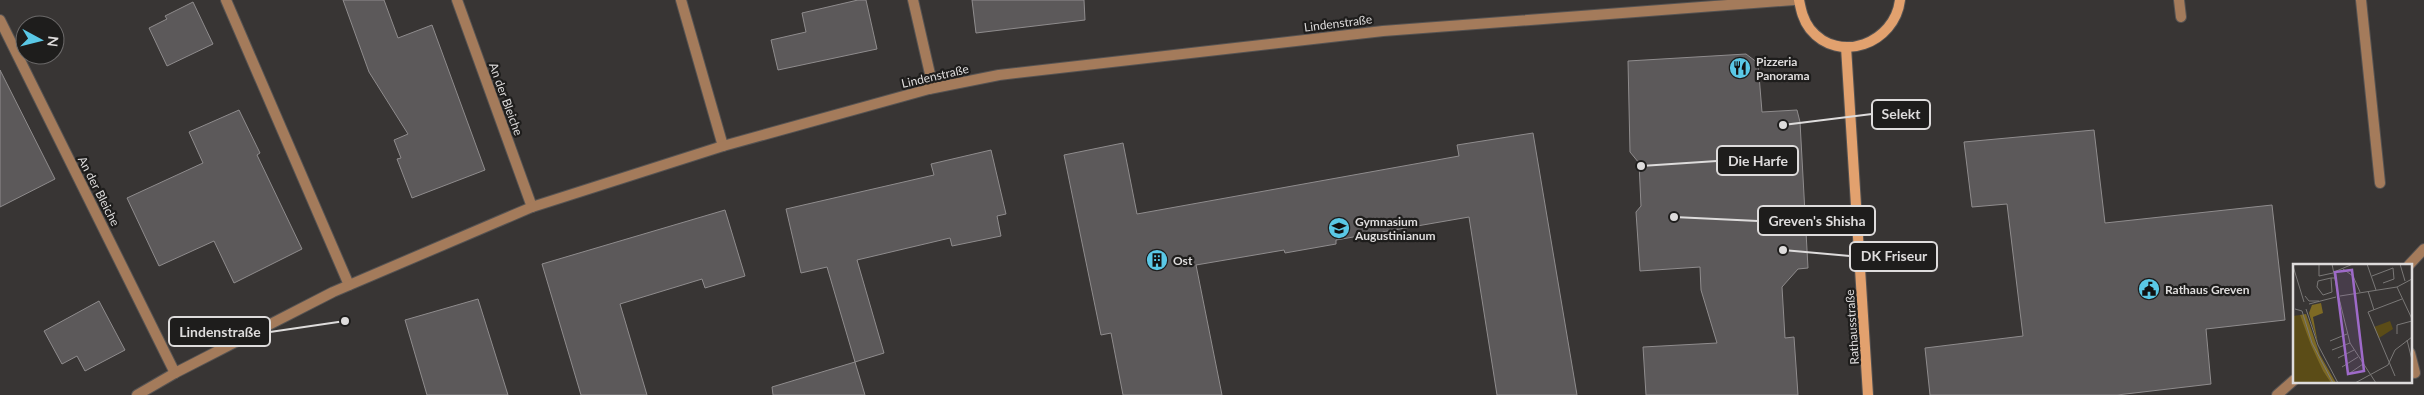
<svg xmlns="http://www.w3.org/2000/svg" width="2424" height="395" viewBox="0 0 2424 395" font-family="Lato,sans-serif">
<rect width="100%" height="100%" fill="#383534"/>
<g fill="#5c595a" stroke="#8f8c8d">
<polygon points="343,0 384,0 398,38 432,25 485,170 412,198 397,159 401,158 394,140 408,134 369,72"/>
<polygon points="858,0 866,0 877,49 778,70 771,40 806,32 802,13"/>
<polygon points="972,0 1084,0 1085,20 976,33"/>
<polygon points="193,2 213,44 167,66 149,28 167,19 165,16"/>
<polygon points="1746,54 1758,63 1762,112 1797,110 1800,122 1808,268 1798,269 1782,287 1785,338 1794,337 1798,395 1646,395 1643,347 1717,343 1701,290 1700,267 1640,271 1636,212 1641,206 1639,163 1630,152 1628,61"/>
<polygon points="0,70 55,179 0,207"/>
<polygon points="239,110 260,153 257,155 302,249 234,283 214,241 159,266 127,198 203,163 189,132"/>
<polygon points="2094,130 2105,223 2272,205 2285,320 2206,329 2211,384 2117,395 1930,395 1925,348 2023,336 2007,204 1972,207 1964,142"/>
<polygon points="1533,133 1577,395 1497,395 1469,217 1336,240 1336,244 1285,253 1284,250 1196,265 1222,395 1123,395 1111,333 1101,335 1064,155 1123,143 1137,214 1459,156 1457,145"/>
<polygon points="991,150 1006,214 997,216 1001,236 952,246 950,238 857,260 884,353 855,362 827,267 801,273 786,209 934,175 931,164"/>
<polygon points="725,210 745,276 705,288 702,279 620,304 647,395 581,395 542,264"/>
<polygon points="478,299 508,395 427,395 405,320"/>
<polygon points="99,301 125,350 85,371 77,356 62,364 44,331"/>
<polygon points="855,362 865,395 773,395 772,387"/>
</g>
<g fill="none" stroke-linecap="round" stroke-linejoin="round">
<g stroke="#565352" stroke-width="12">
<g id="lane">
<polyline points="2179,0 2181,17"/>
<polyline points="2361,0 2380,183"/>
<polyline points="2409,265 2424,249"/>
<polyline points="2410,353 2415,373"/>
<polyline points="2277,395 2294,380"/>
</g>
</g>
<g stroke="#565352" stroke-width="12">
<g id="street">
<polyline points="226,0 349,285"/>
<polyline points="457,0 532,207"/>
<polyline points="681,0 723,146"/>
<polyline points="913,0 930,74 929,89"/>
<polyline points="0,20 175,373"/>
<polyline points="137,395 175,373 333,292 532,207 723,146 929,89 999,75 1383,31 1794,0"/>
</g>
</g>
<g stroke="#565352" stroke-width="12">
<g id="secondary">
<path d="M1799,0c2,10 4,20 11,29 29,36 85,14 90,-29"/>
<polyline points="1846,47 1868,395"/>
</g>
</g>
<use href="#lane" stroke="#a47b5b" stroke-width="10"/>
<use href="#street" stroke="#a47b5b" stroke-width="10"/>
<use href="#secondary" stroke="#e2a16e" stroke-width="10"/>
</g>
<defs>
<g id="restaurant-disc" transform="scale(1.125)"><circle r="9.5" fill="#5ac8e6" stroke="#1e1d1c"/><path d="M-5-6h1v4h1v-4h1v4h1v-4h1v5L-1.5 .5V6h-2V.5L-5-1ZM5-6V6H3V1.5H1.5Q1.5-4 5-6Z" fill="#111"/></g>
<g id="school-disc" transform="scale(1.125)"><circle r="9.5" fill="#5ac8e6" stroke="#1e1d1c"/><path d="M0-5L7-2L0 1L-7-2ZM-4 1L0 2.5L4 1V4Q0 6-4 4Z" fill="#111"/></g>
<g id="building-disc" transform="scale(1.125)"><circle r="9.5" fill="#5ac8e6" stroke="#1e1d1c"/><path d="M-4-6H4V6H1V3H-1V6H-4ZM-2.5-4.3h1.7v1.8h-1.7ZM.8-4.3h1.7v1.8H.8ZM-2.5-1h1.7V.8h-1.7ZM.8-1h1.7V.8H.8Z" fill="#111"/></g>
<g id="civic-disc" transform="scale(1.125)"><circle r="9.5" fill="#5ac8e6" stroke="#1e1d1c"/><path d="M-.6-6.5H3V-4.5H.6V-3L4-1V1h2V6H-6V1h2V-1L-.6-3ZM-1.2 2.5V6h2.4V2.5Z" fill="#111"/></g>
</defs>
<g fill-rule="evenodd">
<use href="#restaurant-disc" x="1740" y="68"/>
<use href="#school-disc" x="1339" y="228"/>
<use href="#building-disc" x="1157" y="260"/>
<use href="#civic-disc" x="2149" y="289"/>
</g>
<g text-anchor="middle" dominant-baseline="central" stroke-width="4.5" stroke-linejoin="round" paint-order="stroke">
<g font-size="12" fill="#dedcdc" stroke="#1e1d1c">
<text transform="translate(1338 23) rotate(-7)">Lindenstraße</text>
<text transform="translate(935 76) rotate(-13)">Lindenstraße</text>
<text transform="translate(506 99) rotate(70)">An der Bleiche</text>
<text transform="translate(99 191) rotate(63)">An der Bleiche</text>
<text transform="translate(1852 327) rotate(-94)">Rathausstraße</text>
</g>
<g font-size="12" font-weight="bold" fill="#dedcdc" stroke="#1e1d1c" text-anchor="start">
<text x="1756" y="61">Pizzeria<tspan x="1756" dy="14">Panorama</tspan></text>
<text x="1355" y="221">Gymnasium<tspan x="1355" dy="14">Augustinianum</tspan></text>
<text x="1173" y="260">Ost</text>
<text x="2165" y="289">Rathaus Greven</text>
</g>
</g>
<g transform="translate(2293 264)">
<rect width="119" height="119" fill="#383534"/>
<path d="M7,51l23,56 8,12h-38v-67zM97,57l3,8 -14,9 -5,-11z" fill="#5b4c17"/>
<path d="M28,39l2,10 -10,4 5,27 -9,-31 3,-8zM13,50l14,41 16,28h-5l-8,-12 -12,-26 -11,-30z" fill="#7e6a24"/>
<path fill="none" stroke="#7a7877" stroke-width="1" d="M26,0v12l14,-3M39,0l6,30M74,0l9,26M107,0l5,17M0,2l11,36M50,5l10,7 7,16M41,8l19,-8M79,12l21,-8 1,11 -11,4M38,14l1,14 -9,3 -6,-8 1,-6 13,-3h4M104,23l15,32M75,27l6,19M12,32l4,5h10M47,32l57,-9 15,-8M46,34l11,45 26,40M16,40l27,-7M2,45l7,2 10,32 21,40M13,45l12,36 20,38M104,70v-9l15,-4M114,76l5,20M37,77l17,-7M39,86l18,-7M45,94l16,-8M49,103l16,-10M54,111l16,-11M102,112l-27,-64 34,-13M62,119l33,-18 7,-15 17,-13"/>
<path fill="#9e6ac9" fill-opacity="0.15" stroke="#9e6ac9" stroke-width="2.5" d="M59,6l12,101 -16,3 -13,-102z"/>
<rect width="119" height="119" fill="none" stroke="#dedcdc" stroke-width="2.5"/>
</g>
<path fill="none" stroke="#dedcdc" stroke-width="2" d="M1783 125L1872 114M1641 166L1717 161M1674 217L1758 221M1783 250L1850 256M345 321L270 332"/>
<g fill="#dedcdc" stroke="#1e1d1c" stroke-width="2">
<circle cx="1783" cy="125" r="5"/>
<circle cx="1641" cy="166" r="5"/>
<circle cx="1674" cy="217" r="5"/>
<circle cx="1783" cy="250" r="5"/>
<circle cx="345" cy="321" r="5"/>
</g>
<g fill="#1e1d1c" stroke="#dedcdc" stroke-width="2">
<rect x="1872" y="100" width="58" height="29" rx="5"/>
<rect x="1717" y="146" width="81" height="29" rx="5"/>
<rect x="1758" y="206" width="117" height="29" rx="5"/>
<rect x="1850" y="242" width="87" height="29" rx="5"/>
<rect x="169" y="317" width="101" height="29" rx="5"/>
</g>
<g font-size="14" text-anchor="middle" font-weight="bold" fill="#dedcdc">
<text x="1901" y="119">Selekt</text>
<text x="1758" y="166">Die Harfe</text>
<text x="1817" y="226">Greven's Shisha</text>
<text x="1894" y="261">DK Friseur</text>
<text x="220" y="337">Lindenstraße</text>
</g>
<g transform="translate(40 40) rotate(97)"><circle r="24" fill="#1e1d1c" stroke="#6b6969"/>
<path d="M0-4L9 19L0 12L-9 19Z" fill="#5ac8e6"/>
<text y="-8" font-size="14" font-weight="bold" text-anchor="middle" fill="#dedcdc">N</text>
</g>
</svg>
